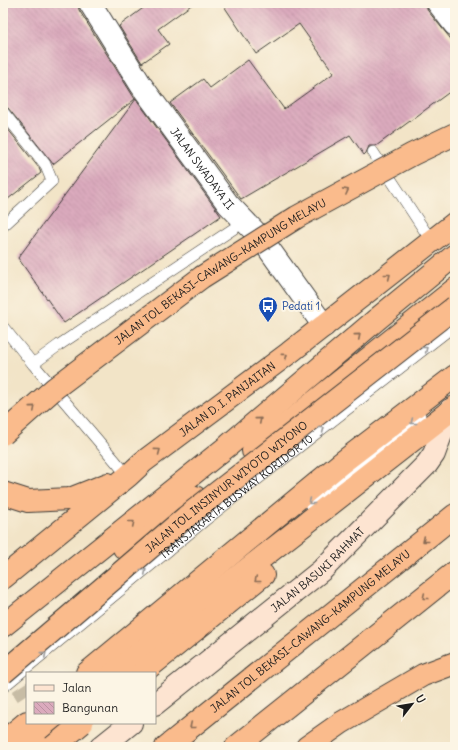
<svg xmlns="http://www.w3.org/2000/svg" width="458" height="750" viewBox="0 0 458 750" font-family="Delius,sans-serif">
<defs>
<pattern id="building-back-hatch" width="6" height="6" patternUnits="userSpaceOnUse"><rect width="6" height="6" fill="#dbaabd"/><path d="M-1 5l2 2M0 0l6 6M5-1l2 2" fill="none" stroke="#bb92a2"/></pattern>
</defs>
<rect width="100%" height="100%" fill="#fcf5e5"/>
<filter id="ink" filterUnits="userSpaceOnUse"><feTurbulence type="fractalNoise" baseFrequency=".025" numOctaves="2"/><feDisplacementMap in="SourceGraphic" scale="8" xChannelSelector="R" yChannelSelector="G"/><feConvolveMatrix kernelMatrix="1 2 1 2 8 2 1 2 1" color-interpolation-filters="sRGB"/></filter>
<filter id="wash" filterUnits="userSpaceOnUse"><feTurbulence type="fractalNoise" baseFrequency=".012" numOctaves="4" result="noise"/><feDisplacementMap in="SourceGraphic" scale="16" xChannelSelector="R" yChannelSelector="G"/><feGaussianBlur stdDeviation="0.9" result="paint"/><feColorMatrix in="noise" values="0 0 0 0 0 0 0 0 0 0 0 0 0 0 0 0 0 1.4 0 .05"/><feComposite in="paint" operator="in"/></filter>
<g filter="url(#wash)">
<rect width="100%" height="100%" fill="#f2e4c7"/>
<g id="blocks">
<g fill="url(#building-back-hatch)">
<polygon points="3,3 78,3 79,10 135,99 53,164 50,160 8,108 3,105"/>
<polygon points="150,3 194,3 158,29 169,44 142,63 119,26"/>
<polygon points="222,3 425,3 428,11 455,44 455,88 376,146 369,146 366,153 364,155 350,135 241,199 170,103 203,79 210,88 248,60 284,109 334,73 299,24 256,54"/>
<polygon points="136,99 221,216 64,323 18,258"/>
<polygon points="3,123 39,168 41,173 3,203"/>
</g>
</g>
</g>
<g filter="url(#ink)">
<use href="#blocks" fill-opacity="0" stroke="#3c3a36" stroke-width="1"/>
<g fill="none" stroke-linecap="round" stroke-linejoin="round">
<polyline stroke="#c7bca5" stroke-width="22" stroke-dasharray="22 11" stroke-linecap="butt" points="3,658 27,695"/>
<g stroke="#3c3a36" stroke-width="12">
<g id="lane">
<polyline points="3,112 45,164 52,181 3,226"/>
<polyline points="373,152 432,242"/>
<polyline points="3,327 33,364 59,345 245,221"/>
<polyline points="33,364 128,476"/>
<polyline points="309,503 420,416"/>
<path id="s1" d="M3,687l201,-166 251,-196"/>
</g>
</g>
<g stroke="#3c3a36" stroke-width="24">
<g id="street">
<path id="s2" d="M90,3l51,82 87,119 33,34 63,88"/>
<polyline points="438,3 455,25"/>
</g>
</g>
<g stroke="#3c3a36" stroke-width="24">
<g id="secondary">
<path id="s3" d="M155,704l167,-134 105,-106 7,-10 16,-44"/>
<polyline points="101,747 131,723"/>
</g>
</g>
<g stroke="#3c3a36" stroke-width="24">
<g id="highway">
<polyline points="253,451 455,289"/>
<polyline points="3,493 28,501 70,499 108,484"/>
<polyline points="124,548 177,511 195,497"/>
<path id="s4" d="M3,578l125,-102 15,-14 146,-109 166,-130"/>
<polyline points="3,626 229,445 376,320 455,255"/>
<polyline points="87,673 340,464 455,376"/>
<polyline points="114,673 455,407"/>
<polyline points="142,673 263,575"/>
<polyline points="3,742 27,722"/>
<polyline points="22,747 52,723"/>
<path id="s5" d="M166,747l289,-232"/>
<polyline points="236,747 455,572"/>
<polyline points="307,747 341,723 423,675 455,663"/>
</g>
</g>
<use href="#lane" stroke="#fff" stroke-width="11"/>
<use href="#street" stroke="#fff" stroke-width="22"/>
<use href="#secondary" stroke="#fde4d1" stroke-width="22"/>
<use href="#highway" stroke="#fabb8c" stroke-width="22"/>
<g stroke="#3c3a36" stroke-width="24" stroke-linecap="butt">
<g id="highway-bridge">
<path id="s6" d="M3,434l52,-46 147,-111 95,-60 116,-63 42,-20"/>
<path id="s7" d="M3,673l183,-156 269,-210"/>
<polyline points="53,747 82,723"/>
</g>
</g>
<use href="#highway-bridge" stroke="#fabb8c" stroke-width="22"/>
</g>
<defs><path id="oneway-chevron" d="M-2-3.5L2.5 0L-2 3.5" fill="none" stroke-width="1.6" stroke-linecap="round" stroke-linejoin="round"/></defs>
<g stroke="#8b6c54">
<use href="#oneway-chevron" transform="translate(346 191) rotate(-28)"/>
<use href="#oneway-chevron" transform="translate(388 276) rotate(-38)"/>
<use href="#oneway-chevron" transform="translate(358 336) rotate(-40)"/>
<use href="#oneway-chevron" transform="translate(285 356) rotate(-37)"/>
<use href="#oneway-chevron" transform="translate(33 408) rotate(-41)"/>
<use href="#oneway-chevron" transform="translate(259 420) rotate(-40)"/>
<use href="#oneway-chevron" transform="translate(158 451) rotate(-37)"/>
<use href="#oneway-chevron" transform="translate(132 523) rotate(-39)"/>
<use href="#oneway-chevron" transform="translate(425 540) rotate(141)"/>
<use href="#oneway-chevron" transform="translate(257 580) rotate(141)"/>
<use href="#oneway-chevron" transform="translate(425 597) rotate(141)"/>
<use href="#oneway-chevron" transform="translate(192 726) rotate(141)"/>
</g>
<g stroke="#999">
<use href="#oneway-chevron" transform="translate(425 349) rotate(-38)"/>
<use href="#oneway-chevron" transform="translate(413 422) rotate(142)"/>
<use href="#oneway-chevron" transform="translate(322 429) rotate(-38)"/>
<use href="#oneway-chevron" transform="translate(311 502) rotate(142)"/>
<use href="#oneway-chevron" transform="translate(144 571) rotate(-40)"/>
<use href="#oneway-chevron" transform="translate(44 654) rotate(-40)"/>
</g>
</g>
<defs>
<g id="bus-pin" transform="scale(1)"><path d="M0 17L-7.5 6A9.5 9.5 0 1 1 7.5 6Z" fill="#1a4fb4" stroke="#fcf5e5"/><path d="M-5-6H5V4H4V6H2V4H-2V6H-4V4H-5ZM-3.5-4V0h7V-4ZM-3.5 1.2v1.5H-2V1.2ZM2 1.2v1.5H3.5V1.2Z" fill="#fff"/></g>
</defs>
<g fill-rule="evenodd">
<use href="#bus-pin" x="268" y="306"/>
</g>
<g text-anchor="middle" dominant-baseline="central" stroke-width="4" stroke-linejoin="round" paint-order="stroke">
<g font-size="11" fill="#1c1c1c" stroke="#fcf5e5">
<text stroke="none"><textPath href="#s2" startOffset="200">JALAN SWADAYA II</textPath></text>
<text stroke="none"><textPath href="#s6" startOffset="272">JALAN TOL BEKASI–CAWANG–KAMPUNG MELAYU</textPath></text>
<text stroke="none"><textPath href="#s4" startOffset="287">JALAN D. I. PANJAITAN</textPath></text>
<text stroke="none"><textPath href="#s7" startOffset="291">JALAN TOL INSINYUR WIYOTO WIYONO</textPath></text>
<text stroke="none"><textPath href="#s1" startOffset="301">TRANSJAKARTA BUSWAY KORIDOR 10</textPath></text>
<text stroke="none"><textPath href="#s3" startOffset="211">JALAN BASUKI RAHMAT</textPath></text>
<text stroke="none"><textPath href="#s5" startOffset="185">JALAN TOL BEKASI–CAWANG–KAMPUNG MELAYU</textPath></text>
</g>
<g font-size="11" fill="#164399" stroke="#fcf5e5" text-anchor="start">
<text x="282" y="306">Pedati 1</text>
</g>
</g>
<rect width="458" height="750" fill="none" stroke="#fcf5e5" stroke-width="16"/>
<rect x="26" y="672" width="130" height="52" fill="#fcf5e5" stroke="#a29e95"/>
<rect x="34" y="685" width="20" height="6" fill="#fde4d1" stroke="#a29e95"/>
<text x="62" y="692" font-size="12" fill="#1c1c1c">Jalan</text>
<rect x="34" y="702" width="20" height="12" fill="url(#building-back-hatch)" stroke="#a29e95"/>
<text x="62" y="712" font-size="12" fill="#1c1c1c">Bangunan</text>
<g transform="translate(412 704) rotate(59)" stroke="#fcf5e5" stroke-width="3" paint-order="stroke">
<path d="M0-3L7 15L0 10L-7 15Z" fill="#1c1c1c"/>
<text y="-6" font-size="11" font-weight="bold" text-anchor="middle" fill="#1c1c1c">U</text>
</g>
</svg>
